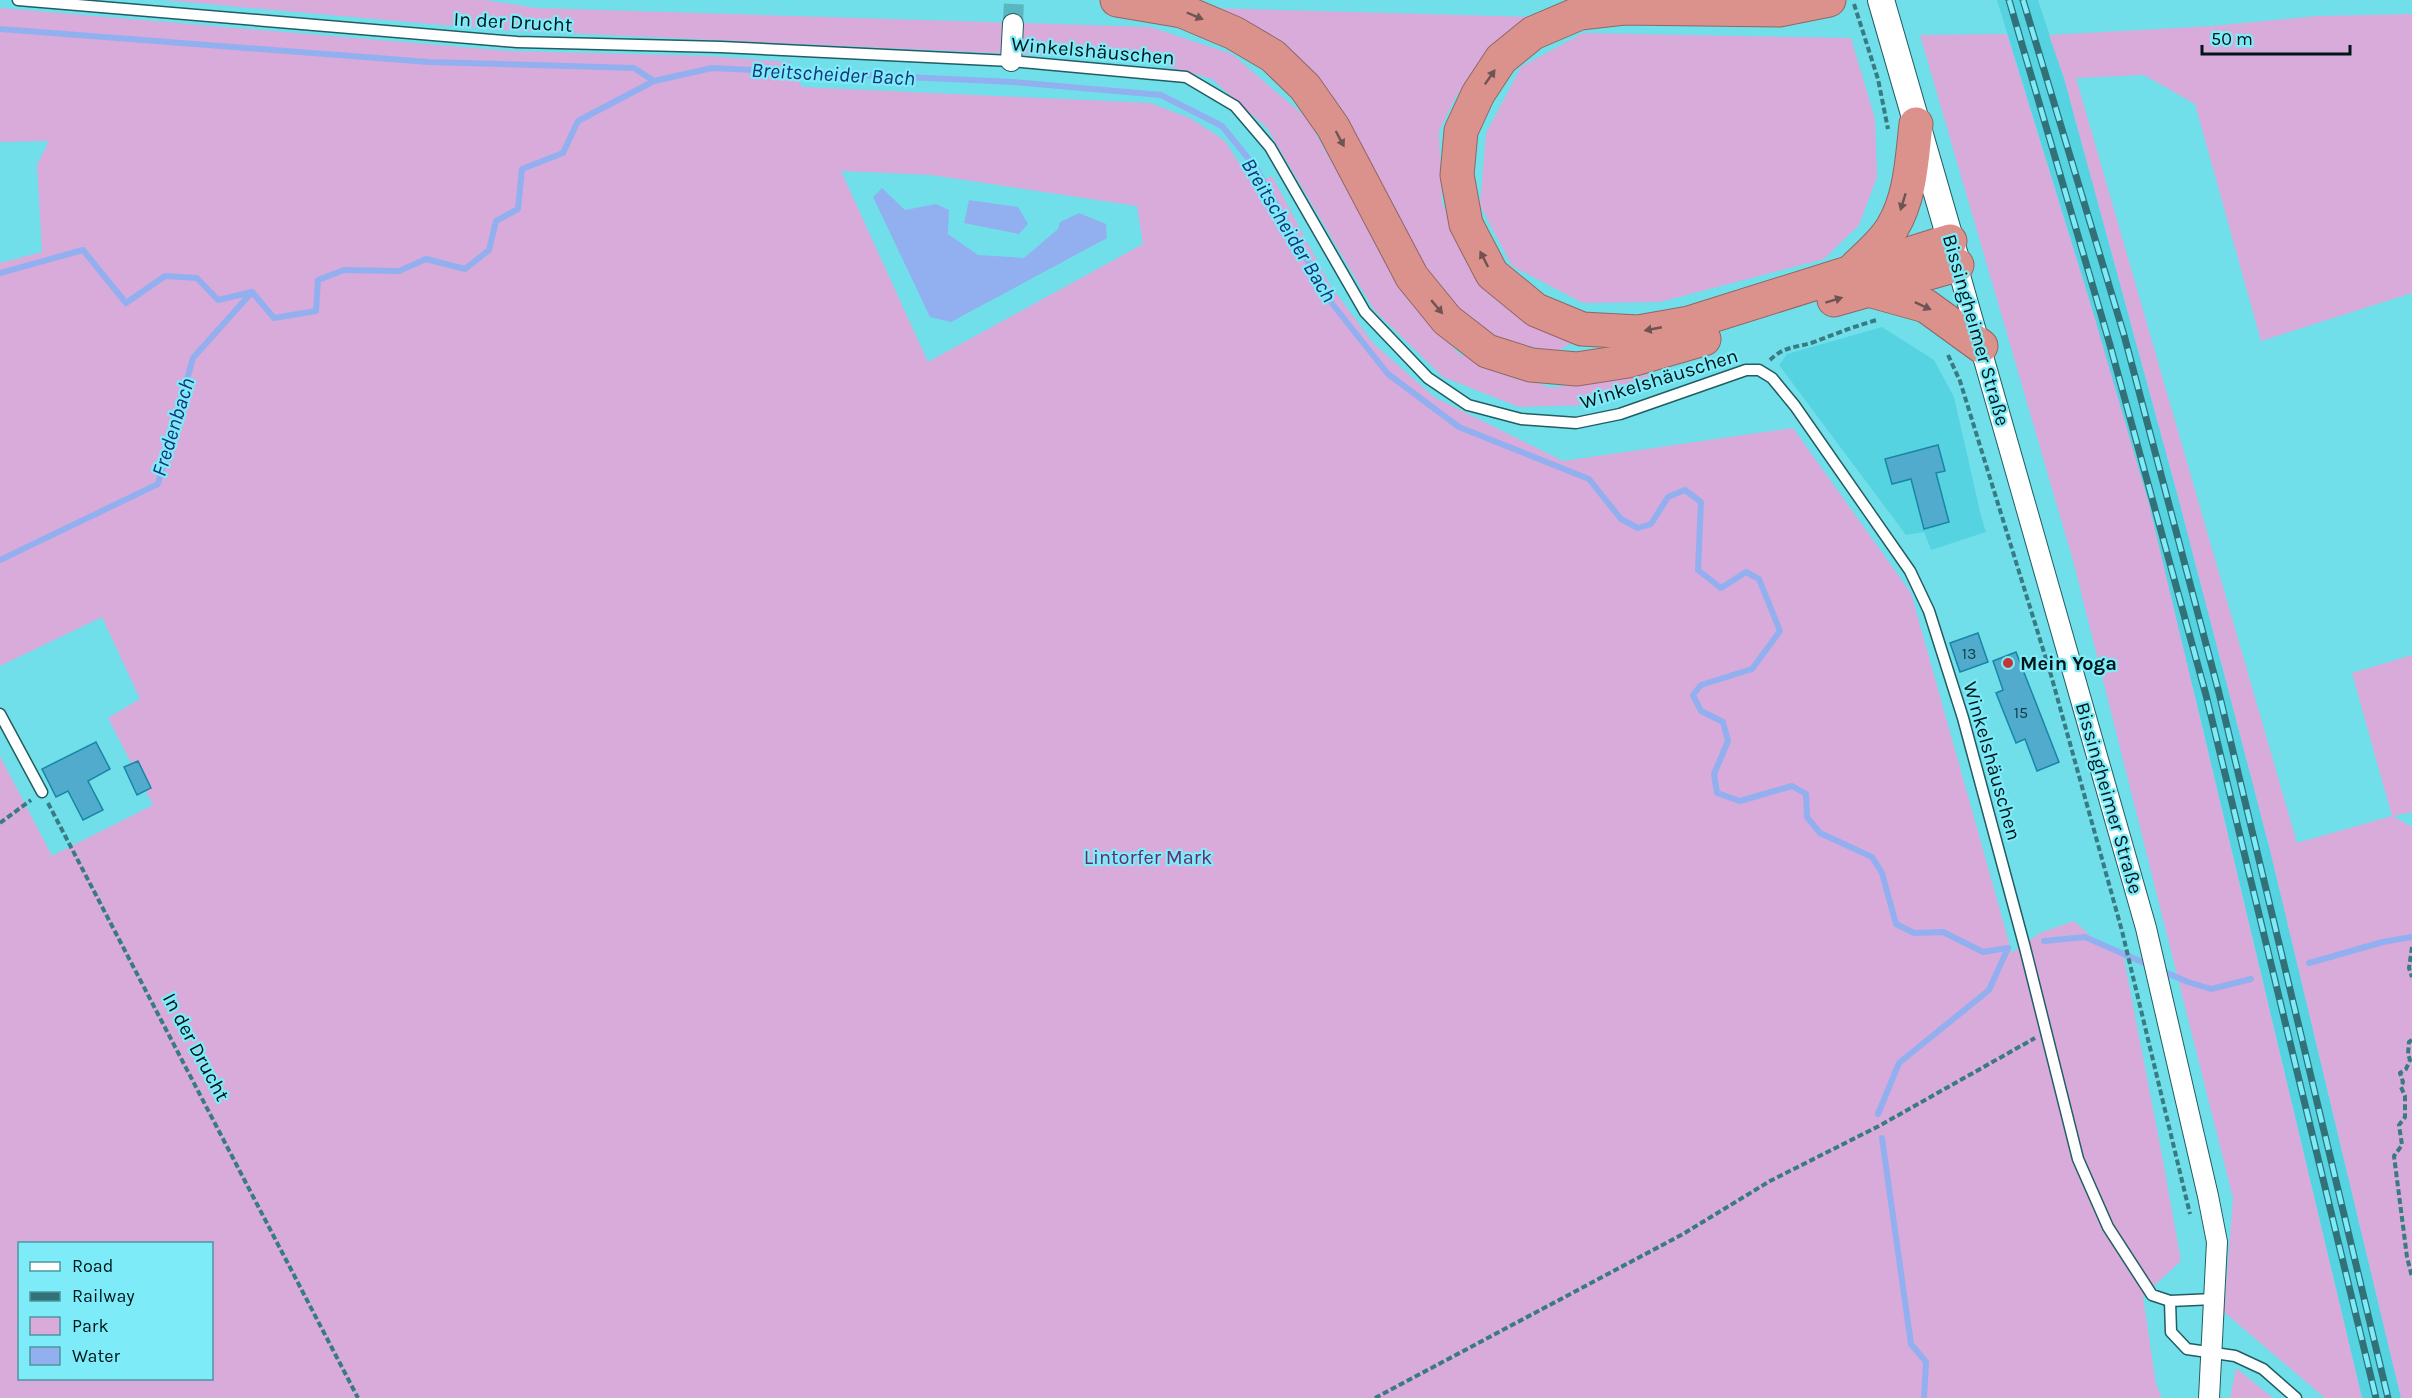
<svg xmlns="http://www.w3.org/2000/svg" width="2412" height="1398" viewBox="0 0 2412 1398" font-family="Karla,sans-serif">
<rect width="100%" height="100%" fill="#70dfea"/>
<g fill="#56d3e1">
<polygon points="1997,0 2038,0 2064,78 2177,493 2270,850 2401,1398 2362,1398 2196,700 2093,312"/>
<polygon points="1882,327 1934,360 1954,397 1981,516 1986,532 1931,550 1924,532 1906,535 1779,365 1787,354"/>
</g>
<g fill="#d8abda" fill-rule="evenodd">
<polygon points="162,0 484,0 537,8 1150,27 1232,54 1307,118 1405,293 1459,354 1551,388 1658,373 1593,405 1519,407 1443,377 1374,310 1267,128 1212,79 1147,60 498,30"/>
<path d="M0,8l508,43 199,5 83,6 12,25 348,16 40,15 34,22 29,44 19,-8 58,109 43,58 61,54 129,64 230,-33 118,165 101,360 28,-20 34,-12 27,24 22,9 38,196 20,111 -38,35 13,88 6,14h-2162v-642l52,100 101,-51 -45,-87 32,-19 -38,-82 -102,49v-403l42,-11 -5,-87 12,-24 -49,1zM841,171l90,4 206,31 6,38 -215,118zM20,1244h192v134h-192z"/>
<polygon points="1210,8 1537,17 1492,45 1455,98 1439,131 1442,203 1470,266 1511,312 1572,343 1555,352 1496,338 1452,309 1417,261 1342,119"/>
<polygon points="2412,14 2412,293 2261,341 2195,104 2144,75 2076,78 2297,843 2392,816 2352,673 2412,655 2412,812 2393,816 2412,827 2412,1398 2401,1398 2270,850 2177,493 2064,78 2049,35 2213,26 2318,16"/>
<polygon points="1583,33 1851,38 1875,119 1877,177 1859,225 1824,259 1660,302 1583,303 1512,266 1480,205 1486,133 1521,67"/>
<polygon points="2007,34 2093,312 2149,504 2362,1398 2325,1398 2224,1312 2233,1198 2074,564 1920,35"/>
<polygon points="2236,1368 2273,1398 2230,1398"/>
</g>
<g fill="#92b0f0">
<polygon points="882,188 905,210 936,204 949,210 948,234 978,255 1024,258 1058,229 1060,222 1079,213 1106,224 1107,238 951,322 930,317 873,197"/>
<polygon points="969,200 1018,207 1028,224 1019,234 964,223"/>
</g>
<g fill="none" stroke-linecap="round" stroke-linejoin="round">
<g stroke="#92b0f0" stroke-width="6">
<polyline points="0,29 429,62 634,68 654,81"/>
<polyline points="0,273 83,250 126,303 165,276 197,278 218,300 252,292 274,318 316,311 318,280 344,270 399,271 426,259 465,269 489,250 496,221 518,209 522,169 563,153 578,121 654,81 712,68 1013,82 1161,95 1222,126 1256,168 1330,301 1388,374 1459,427 1589,479 1621,519 1638,528 1651,524 1668,497 1685,490 1701,502 1698,570 1721,588 1746,572 1759,579 1780,631 1752,669 1701,685 1693,695 1701,711 1723,722 1728,741 1714,774 1717,793 1740,801 1792,786 1806,794 1807,817 1820,833 1872,857 1882,873 1896,924 1914,933 1943,932 1983,952 2008,948"/>
<polyline points="0,560 158,484 193,358 252,292"/>
<polyline points="2044,941 2085,937 2151,966"/>
<polyline points="2309,963 2383,942 2412,937"/>
<polyline points="2160,970 2188,982 2211,989 2251,979"/>
<polyline points="1878,1114 1899,1063 1989,990 2008,948"/>
<polyline points="1882,1138 1911,1344 1926,1362 1924,1398"/>
</g>
</g>
<g fill="#50abcc" stroke="#1a85a6" stroke-width="1.5">
<polygon points="1938,445 1945,471 1936,473 1949,522 1924,529 1911,479 1892,484 1885,459"/>
<polygon points="1978,633 1988,662 1960,672 1950,643"/>
<polygon points="2016,652 2059,762 2037,771 2025,739 2016,743 1996,693 2003,690 1993,661"/>
<polygon points="96,742 110,769 88,781 103,810 83,820 68,791 56,797 42,769"/>
<polygon points="138,761 151,788 137,795 124,767"/>
</g>
<g fill="none" stroke-linecap="round" stroke-linejoin="round">
<polyline stroke="#5ab7c0" stroke-width="20" stroke-dasharray="20 10" stroke-linecap="butt" points="1013,24 1014,0"/>
<g stroke="#215d63" stroke-width="13">
<g id="service">
<polyline points="18,0 517,42 721,47 1011,61 1186,77 1235,106 1270,147 1365,312 1428,378 1468,405 1521,419 1576,423 1620,414 1746,370 1759,370 1772,378 1795,406 1910,571 1929,611 1963,718 2025,948 2078,1159 2108,1227 2152,1295 2170,1301 2214,1299"/>
<polyline points="0,714 42,792"/>
<polyline points="2170,1301 2171,1332 2187,1349 2235,1356 2263,1369 2296,1398"/>
</g>
</g>
<g stroke="#215d63" stroke-width="22">
<g id="minor">
<polyline points="1011,61 1013,24"/>
<polyline points="1957,265 2146,928 2208,1196 2217,1242 2209,1398"/>
</g>
</g>
<g stroke="#215d63" stroke-width="28">
<polyline id="tertiary" points="1881,0 1956,259"/>
</g>
<g stroke="#8f6764" stroke-width="35">
<g id="motorway">
<polyline points="1117,0 1182,11 1234,33 1273,56 1305,87 1333,127 1412,277 1447,320 1487,351 1531,365 1577,369 1628,361 1704,339"/>
<polyline points="1829,0 1779,10 1624,8 1580,13 1533,33 1501,59 1478,94 1461,131 1457,175 1466,224 1492,274 1536,310 1582,329 1638,332 1689,323 1950,241"/>
<path d="M1854,269c13,-13 29,-26 38,-41 19,-31 20,-70 24,-104"/>
<polyline points="1872,291 1926,306 1981,346"/>
<polyline points="1834,300 1957,265"/>
</g>
</g>
<g stroke="#387b82" stroke-width="4" stroke-dasharray="6 3" stroke-linecap="butt">
<polyline points="1854,4 1878,79 1888,129"/>
<polyline points="1948,355 1960,381 2051,675 2122,931 2190,1214"/>
<path d="M1770,360c14,-14 26,-12 44,-18 21,-8 41,-16 63,-22"/>
<polyline points="48,803 358,1398"/>
<polyline points="0,823 31,800"/>
<polyline points="2412,947 2409,968 2412,977"/>
<polyline points="2412,1040 2409,1042 2408,1054 2410,1060 2406,1069 2400,1073 2403,1082 2401,1087 2405,1096 2405,1117 2399,1125 2402,1145 2394,1156 2407,1257 2412,1277"/>
<polyline points="1375,1398 1683,1234 1770,1181 1879,1126 2035,1038"/>
</g>
<use href="#service" stroke="#fff" stroke-width="10"/>
<use href="#minor" stroke="#fff" stroke-width="20"/>
<use href="#tertiary" stroke="#fff" stroke-width="26"/>
<use href="#motorway" stroke="#dc928c" stroke-width="33"/>
<g stroke="#337178" stroke-width="7">
<g id="rail">
<polyline points="2009,0 2110,345 2206,695 2376,1398"/>
<polyline points="2023,0 2124,335 2219,693 2388,1398"/>
</g>
</g>
<use href="#rail" stroke="#7eecf8" stroke-width="4.5" stroke-dasharray="14" stroke-linecap="butt"/>
</g>
<defs><path id="oneway-solid" d="M-6-.8H1V-3.2L6.5 0L1 3.2V.8H-6Z" transform="scale(1.5)"/></defs>
<g fill="#6e5452">
<use href="#oneway-solid" transform="translate(1195 16) rotate(23)"/>
<use href="#oneway-solid" transform="translate(1490 77) rotate(-55)"/>
<use href="#oneway-solid" transform="translate(1340 139) rotate(62)"/>
<use href="#oneway-solid" transform="translate(1903 202) rotate(107)"/>
<use href="#oneway-solid" transform="translate(1484 259) rotate(-117)"/>
<use href="#oneway-solid" transform="translate(1834 300) rotate(-17)"/>
<use href="#oneway-solid" transform="translate(1923 306) rotate(25)"/>
<use href="#oneway-solid" transform="translate(1437 307) rotate(50)"/>
<use href="#oneway-solid" transform="translate(1653 329) rotate(169)"/>
</g>
<circle fill="#c43537" stroke="#7eecf8" stroke-width="2" cx="2008" cy="663" r="6"/>
<g text-anchor="middle" dominant-baseline="central" stroke-width="4.5" stroke-linejoin="round" paint-order="stroke">
<g font-size="16" fill="#143b46">
<text x="1969" y="653">13</text>
<text x="2021" y="712">15</text>
</g>
<g font-size="20" fill="#001619" stroke="#7eecf8">
<text transform="translate(513 22) rotate(3)">In der Drucht</text>
<text transform="translate(1093 51) rotate(5)">Winkelshäuschen</text>
<text transform="translate(1976 330) rotate(74)">Bissingheimer Straße</text>
<text transform="translate(1659 379) rotate(-17)">Winkelshäuschen</text>
<text transform="translate(1992 761) rotate(74)">Winkelshäuschen</text>
<text transform="translate(2109 798) rotate(74)">Bissingheimer Straße</text>
<text transform="translate(196 1047) rotate(62)">In der Drucht</text>
</g>
<g font-size="20" font-weight="bold" fill="#001619" stroke="#7eecf8" text-anchor="start">
<text x="2020" y="663">Mein Yoga</text>
</g>
<g font-size="20" fill="#692a6e" stroke="#7eecf8">
<text x="1148" y="857">Lintorfer Mark</text>
</g>
<g font-size="21" font-style="italic" fill="#17327b" stroke="#7eecf8">
<text transform="translate(833 74) rotate(3)">Breitscheider Bach</text>
<text transform="translate(1289 230) rotate(59)">Breitscheider Bach</text>
<text transform="translate(173 427) rotate(-73)">Fredenbach</text>
</g>
</g>
<rect x="18" y="1242" width="195" height="138" fill="#7eecf8" stroke="#4c969f" stroke-width="1.5"/>
<rect x="30" y="1262" width="30" height="9" fill="#ffffff" stroke="#4c969f" stroke-width="1.5"/>
<text x="72" y="1272" font-size="18" fill="#001619">Road</text>
<rect x="30" y="1292" width="30" height="9" fill="#337178" stroke="#4c969f" stroke-width="1.5"/>
<text x="72" y="1302" font-size="18" fill="#001619">Railway</text>
<rect x="30" y="1317" width="30" height="18" fill="#d8abda" stroke="#4c969f" stroke-width="1.5"/>
<text x="72" y="1332" font-size="18" fill="#001619">Park</text>
<rect x="30" y="1347" width="30" height="18" fill="#92b0f0" stroke="#4c969f" stroke-width="1.5"/>
<text x="72" y="1362" font-size="18" fill="#001619">Water</text>
<path d="M2202 45v9h148v-9" fill="none" stroke="#001619" stroke-width="3"/>
<text x="2211" y="45" font-size="18" fill="#001619" stroke="#7eecf8" stroke-width="4.5" paint-order="stroke">50 m</text>
</svg>
